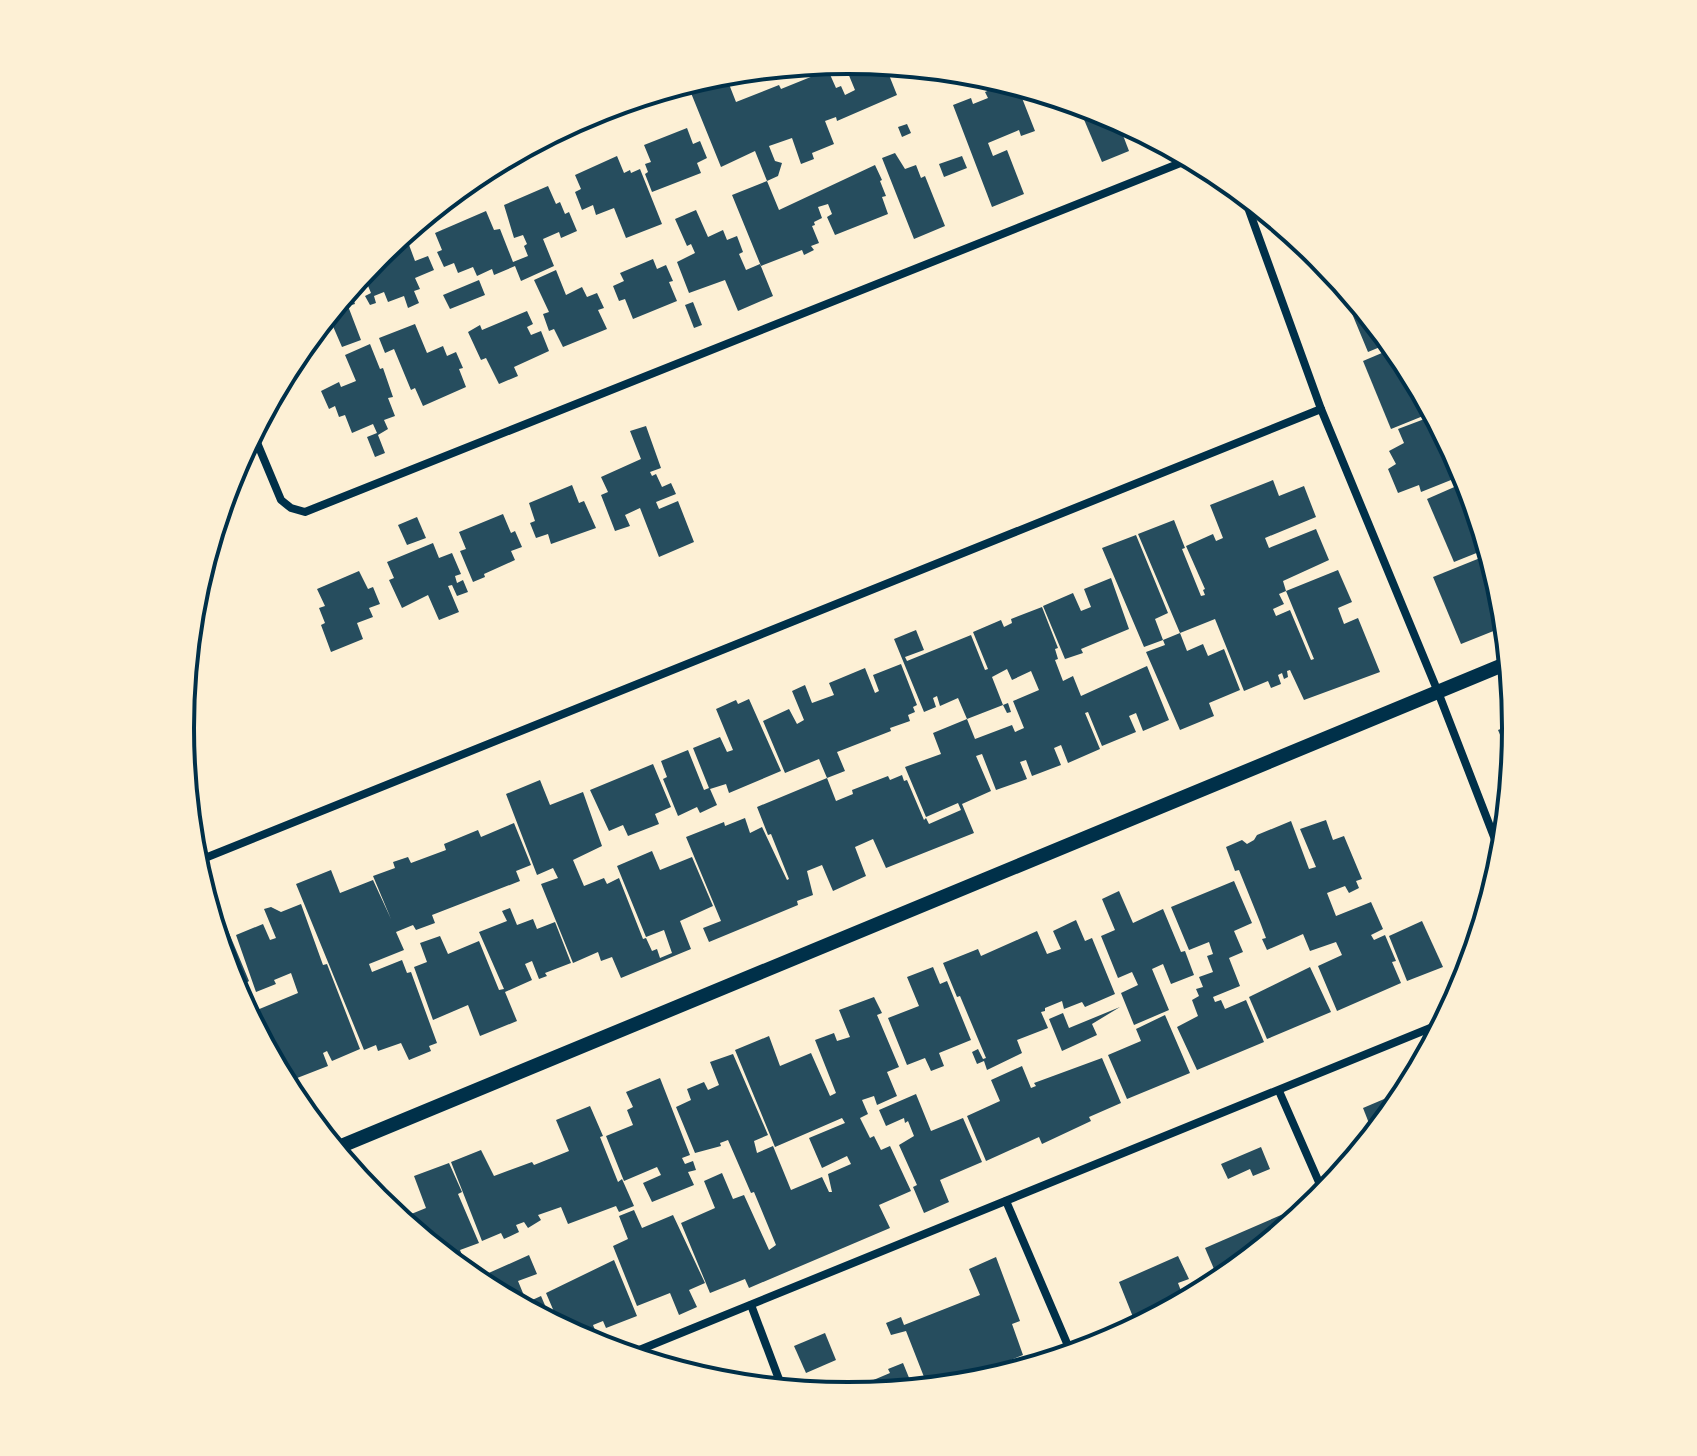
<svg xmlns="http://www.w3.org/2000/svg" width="1697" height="1456" viewBox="0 0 1697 1456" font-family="'DM Sans',sans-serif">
<rect width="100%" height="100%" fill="#fdf0d5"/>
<g fill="#264d5e">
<polygon points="843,61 868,62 873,74 887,70 897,95 837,121 836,117 825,121 834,144 812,153 814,159 801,164 792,138 769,146 775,161 782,163 778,176 767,181 755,151 721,167 691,93 727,79 736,102 779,85 781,89 828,70 836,88 841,86 845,95 855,90"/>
<polygon points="1010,82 1031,89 1033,94 1022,98 1035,131 1021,136 1019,130 988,143 993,156 1007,150 1024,194 992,207 953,105 971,98 973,104 988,98 985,92"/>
<polygon points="1077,103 1116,117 1129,151 1102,162"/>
<polygon points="907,124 911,133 902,137 898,127"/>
<polygon points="687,128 693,144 700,141 707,158 697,163 701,173 652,192 645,174 648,172 645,164 651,162 644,145"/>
<polygon points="895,153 905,169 916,165 921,178 925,176 945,226 914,239 882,158"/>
<polygon points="617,156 624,173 630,170 631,173 640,169 662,224 626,238 614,208 596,215 593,205 582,210 575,192 581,189 575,175"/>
<polygon points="962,156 967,168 944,177 939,164"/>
<polygon points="875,165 882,180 880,181 886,196 882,197 888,214 835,235 827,217 832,214 828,204 818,207 822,218 814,222 815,225 812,226 819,243 811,246 814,250 804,255 802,250 761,266 732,195 767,181 779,210"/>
<polygon points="548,186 556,204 560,202 565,214 569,212 577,231 561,238 559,232 543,239 554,266 521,281 515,266 494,275 492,269 477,276 473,267 458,273 454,263 444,267 437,252 442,250 435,233 486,211 494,230 500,229 513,262 528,256 524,246 527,244 523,235 514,238 504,205"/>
<polygon points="696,210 708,237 723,230 727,240 737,236 743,252 739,254 746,270 760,264 773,296 738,311 725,280 689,293 677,262 695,253 691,244 687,246 675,219"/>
<polygon points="405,234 415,261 428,256 434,270 415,278 420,289 414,291 419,303 408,308 404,296 388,302 384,292 374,296 376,303 370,305 365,296 371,293 366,281 372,278 367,267 376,256 386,252 385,248"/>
<polygon points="653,259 657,269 666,265 673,281 669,282 677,301 633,319 625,299 619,301 613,286 624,281 620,273"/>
<polygon points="556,270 566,295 582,287 587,297 597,293 604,308 598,310 607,329 563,347 554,329 549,331 543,314 549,312 534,280"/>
<polygon points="479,280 485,295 450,309 443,295"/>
<polygon points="1345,285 1391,341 1392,342 1368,352 1341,287"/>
<polygon points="349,288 355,304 348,306 361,340 342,347 332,324 318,330 319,333 309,338"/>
<polygon points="693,302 702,325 694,328 685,305"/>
<polygon points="527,311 533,324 527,327 531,335 541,331 549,351 514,367 518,376 499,384 486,358 481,360 468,332 480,325 482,330"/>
<polygon points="415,324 427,353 443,346 447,356 456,352 463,368 459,369 466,387 423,406 415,388 411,390 394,349 385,353 379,338"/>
<polygon points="370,344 380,369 383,368 393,397 388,398 395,416 384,420 388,429 378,435 385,453 375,457 367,437 377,433 373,424 352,433 345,415 339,417 335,406 329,409 321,391 339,382 341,387 356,381 345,355"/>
<polygon points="1396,347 1404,357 1433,412 1391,429 1363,361"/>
<polygon points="1435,415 1466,474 1421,492 1419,485 1398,493 1388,469 1396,464 1389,451 1404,443 1398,429"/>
<polygon points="646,426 661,468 650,472 652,476 656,474 662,487 671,483 676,494 656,502 659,509 678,501 694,542 659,557 640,508 625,515 630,526 615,531 601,495 608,492 601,477 641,459 630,431"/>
<polygon points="1273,480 1279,496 1304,486 1316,517 1265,538 1269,548 1316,529 1329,560 1283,581 1286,591 1279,594 1284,604 1273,609 1276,616 1290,610 1311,660 1314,659 1286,591 1338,570 1352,602 1338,608 1344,624 1358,618 1380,672 1304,700 1290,670 1287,671 1288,677 1284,679 1282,673 1278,675 1281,684 1271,688 1268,681 1244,691 1215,619 1180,633 1138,534 1174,520 1185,548 1182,549 1201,596 1205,595 1203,590 1205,589 1186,546 1213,534 1216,541 1223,538 1210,505"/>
<polygon points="1468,481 1489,548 1454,562 1427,499"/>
<polygon points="572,485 579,503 584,501 596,528 551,544 548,534 536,538 530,523 535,521 529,503"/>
<polygon points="503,514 511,533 515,531 522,547 511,551 515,560 484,574 485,577 473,582 460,551 466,549 459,532"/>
<polygon points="417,517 426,538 407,545 398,525"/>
<polygon points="1136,535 1168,613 1155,619 1163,640 1144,647 1102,548"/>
<polygon points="433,543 439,558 452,553 461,574 455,576 457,583 463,580 468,592 457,596 452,585 448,586 459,612 439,620 428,595 402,608 389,580 394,578 387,562"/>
<polygon points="1490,554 1504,598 1506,626 1461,644 1433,577"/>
<polygon points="359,571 368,589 373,587 380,604 369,608 373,617 357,623 363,639 331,652 321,625 325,623 319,608 325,606 317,589"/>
<polygon points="1111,578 1129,629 1081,649 1083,653 1065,659 1043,606 1073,593 1081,611 1091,607 1084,589"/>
<polygon points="1042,607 1058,648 1055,649 1058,659 1055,660 1063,681 1073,676 1081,696 1147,666 1169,720 1143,731 1136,713 1129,716 1136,732 1102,746 1088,712 1085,713 1100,749 1068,763 1061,745 1054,748 1061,765 1032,776 1026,760 1020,762 1027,779 996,790 982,754 976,756 991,791 962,804 974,833 886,868 873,839 855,847 866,876 833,891 822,865 807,871 813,895 797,901 798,905 709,942 703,928 721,921 686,837 724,822 725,826 745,818 750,833 762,827 787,880 789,879 771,834 768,835 757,807 827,778 836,801 853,794 852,790 888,776 890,780 902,775 904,781 907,780 924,820 926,818 929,824 961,810 958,803 926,817 905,767 941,754 933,733 967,719 975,739 1012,725 1015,732 1024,728 1013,701 1039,690 1031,671 1012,680 1007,669 992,677 1003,705 1008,703 1011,712 1007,713 1003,705 967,719 958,698 940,706 937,696 933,698 936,707 924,712 894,639 916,630 924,650 905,657 907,661 971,635 985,670 988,669 973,632 1001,620 1004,627 1012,623 1011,619"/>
<polygon points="1180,633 1187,651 1203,644 1208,656 1224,649 1240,690 1209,703 1214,716 1180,730 1146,652 1165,645 1163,640"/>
<polygon points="901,664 917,705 913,707 915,712 908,715 910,721 890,728 891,731 837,752 845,771 827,778 819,759 785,773 763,721 789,709 797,724 804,720 792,691 805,685 812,703 834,695 829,683 865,668 875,693 879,691 873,675"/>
<polygon points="749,699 781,771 729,793 726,784 710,789 717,805 700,813 697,807 678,816 663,779 667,777 661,761 688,750 704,790 709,788 693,748 720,737 727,752 733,750 716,709 736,700 738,704"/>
<polygon points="1516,723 1516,728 1513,765 1498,730"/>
<polygon points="653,764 671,807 655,814 659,824 628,836 623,825 609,831 590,790"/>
<polygon points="540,780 550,805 583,792 602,846 573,860 584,886 604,878 607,884 619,878 643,939 646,938 652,951 657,949 660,958 672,953 664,930 646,937 617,866 652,851 660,870 692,857 713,906 680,921 691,949 621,978 612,957 601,961 598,952 573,963 541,884 558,878 553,868 537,875 506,794"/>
<polygon points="1326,820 1333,840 1344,836 1362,879 1356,881 1359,888 1349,893 1345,886 1327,893 1336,916 1371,902 1383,929 1371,935 1374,940 1385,935 1396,961 1392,962 1401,983 1337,1011 1318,966 1342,955 1336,942 1310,951 1303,934 1267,950 1262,939 1266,938 1260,922 1239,870 1235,871 1226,847 1242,840 1247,844 1254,840 1257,835 1291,821 1309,869 1316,867 1300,829"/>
<polygon points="514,823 531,865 516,871 520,881 432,915 435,923 416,930 413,925 396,932 404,950 369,964 372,972 402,960 407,973 411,972 437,1043 429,1046 431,1051 409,1060 401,1043 378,1051 376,1045 364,1050 296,884 331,870 340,893 373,880 391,919 373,876 395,868 393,862 408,857 411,863 446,850 444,844 478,830 481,837"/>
<polygon points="1234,881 1252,923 1234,931 1243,952 1229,958 1240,986 1213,997 1215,1002 1221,1000 1225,1009 1246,1000 1264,1042 1197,1070 1177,1027 1198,1016 1192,1000 1199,996 1196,989 1203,987 1199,977 1213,972 1207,956 1213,954 1209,942 1189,950 1171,907"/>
<polygon points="1119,891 1133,923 1163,909 1181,952 1185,951 1194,975 1171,984 1163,964 1152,969 1169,1010 1134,1025 1121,993 1138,985 1132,972 1118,978 1101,936 1115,930 1102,899"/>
<polygon points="301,904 323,965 327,964 360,1049 332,1061 327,1051 323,1053 328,1066 292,1080 296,1092 291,1094 231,983 212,919 218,917 221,922 224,921 249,981 246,983 250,992 244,991 252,1012 298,993 291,973 274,980 276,984 256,992 236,935 263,924 270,940 276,938 264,909 271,907 281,912"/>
<polygon points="510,908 517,925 533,919 537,929 555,922 571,963 545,973 547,976 539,979 532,961 525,964 532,980 505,992 517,1021 480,1036 468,1005 433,1020 414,967 427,962 420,943 440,936 448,954 479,941 499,990 504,989 479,932 507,921 502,911"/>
<polygon points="1076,920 1085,941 1092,938 1115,994 1085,1007 1082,1002 1064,1009 1062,1001 1045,1008 1045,1011 1041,1012 1048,1028 1017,1040 1022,1053 987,1070 984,1061 977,1064 972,1052 978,1049 983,1059 986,1058 960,996 957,997 943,963 978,949 981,956 1037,931 1047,954 1061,949 1053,931"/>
<polygon points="1422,921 1443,967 1407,981 1389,936"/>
<polygon points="933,967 940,984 947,981 971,1040 939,1053 944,1066 931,1071 925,1058 907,1065 888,1018 919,1006 907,977"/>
<polygon points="1310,967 1331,1012 1267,1039 1249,997"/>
<polygon points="874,997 882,1013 877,1015 899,1067 887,1072 897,1096 877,1105 874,1096 862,1100 868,1114 860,1118 870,1138 874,1136 881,1150 890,1146 911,1191 879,1205 890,1228 749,1288 745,1279 710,1293 681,1223 715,1208 704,1181 722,1173 733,1199 744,1195 769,1250 776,1245 754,1192 751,1193 728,1140 720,1143 721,1146 695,1153 676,1107 691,1100 687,1089 704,1082 708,1090 719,1085 710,1062 733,1054 768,1135 754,1141 757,1153 773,1146 791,1190 822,1177 829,1192 832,1192 828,1174 851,1164 847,1156 822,1168 809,1138 845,1123 842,1118 775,1147 735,1050 769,1036 780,1066 811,1053 830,1096 836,1093 815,1040 834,1033 837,1041 850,1037 839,1010"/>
<polygon points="1120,1007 1092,1024 1097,1035 1062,1051 1049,1019 1063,1013 1069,1028"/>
<polygon points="1165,1015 1190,1073 1127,1099 1108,1055 1141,1041 1136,1029"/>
<polygon points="1102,1058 1121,1103 1089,1117 1091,1121 1042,1144 1039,1137 986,1161 967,1116 1000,1101 991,1080 1022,1066 1031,1088 1036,1086 1034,1083"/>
<polygon points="660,1078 690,1155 682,1158 685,1164 693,1161 696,1170 688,1172 694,1185 652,1202 643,1183 661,1175 657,1167 624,1181 606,1136 633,1125 627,1110 633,1107 626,1092"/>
<polygon points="1410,1088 1404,1099 1374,1136 1363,1108"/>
<polygon points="916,1094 931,1131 963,1118 982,1162 940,1180 949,1202 924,1213 913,1187 917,1185 899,1145 914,1136 908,1121 905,1123 904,1118 886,1126 879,1110"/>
<polygon points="590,1106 603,1136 600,1137 618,1182 622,1179 634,1206 619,1212 616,1206 568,1224 561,1207 538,1215 541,1220 528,1228 524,1222 516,1225 519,1232 504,1239 501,1233 482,1241 451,1162 481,1150 494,1176 532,1162 534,1165 569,1151 556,1120"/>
<polygon points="1261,1147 1270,1169 1253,1176 1250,1169 1228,1179 1221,1164"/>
<polygon points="449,1163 462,1192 458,1194 479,1243 460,1250 470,1274 468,1275 399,1219 426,1208 414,1176"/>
<polygon points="634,1210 642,1228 673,1215 705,1283 689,1290 697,1307 679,1315 670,1293 637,1306 613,1246 628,1239 619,1216"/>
<polygon points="1288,1212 1293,1223 1220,1283 1205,1248"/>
<polygon points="529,1255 537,1274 518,1281 525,1298 514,1303 473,1280"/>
<polygon points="1178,1256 1189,1279 1178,1283 1183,1296 1133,1317 1119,1282"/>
<polygon points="996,1257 1020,1321 1012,1324 1023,1355 947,1386 942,1375 926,1382 906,1331 891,1335 886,1323 901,1317 904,1325 980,1295 969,1269"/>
<polygon points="614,1260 637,1316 606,1328 603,1321 593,1325 595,1330 585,1334 587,1339 584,1340 561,1328 546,1293"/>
<polygon points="1194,1295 1195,1297 1131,1331 1128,1322"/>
<polygon points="541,1296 553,1324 519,1306"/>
<polygon points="825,1333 836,1360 806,1373 794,1346"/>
<polygon points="903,1363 914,1390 838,1395 890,1373 888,1369"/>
<polygon points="990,1372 993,1379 959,1385 959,1384"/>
</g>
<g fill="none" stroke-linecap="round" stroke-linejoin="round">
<g stroke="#003049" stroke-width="8">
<polyline points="1242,191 1321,409 1438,692 1503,860"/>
<polyline points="253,433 281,500 291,508 305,512 1193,158"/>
<polyline points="195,862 1321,409"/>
<polyline points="1279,1091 1325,1196"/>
<polyline points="1006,1201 1072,1355"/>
<polyline points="751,1305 783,1390"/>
<polyline points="627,1355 1445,1022"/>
</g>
<polyline stroke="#003049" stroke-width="14" points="334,1149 1510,662"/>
</g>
<path d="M0 0H1697V1456H0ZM194 728a654 654 0 1 1 1308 0a654 654 0 1 1-1308 0Z" fill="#fdf0d5" fill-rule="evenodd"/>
<path fill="none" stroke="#003049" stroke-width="4" d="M194 728a654 654 0 1 1 1308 0a654 654 0 1 1-1308 0Z"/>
</svg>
